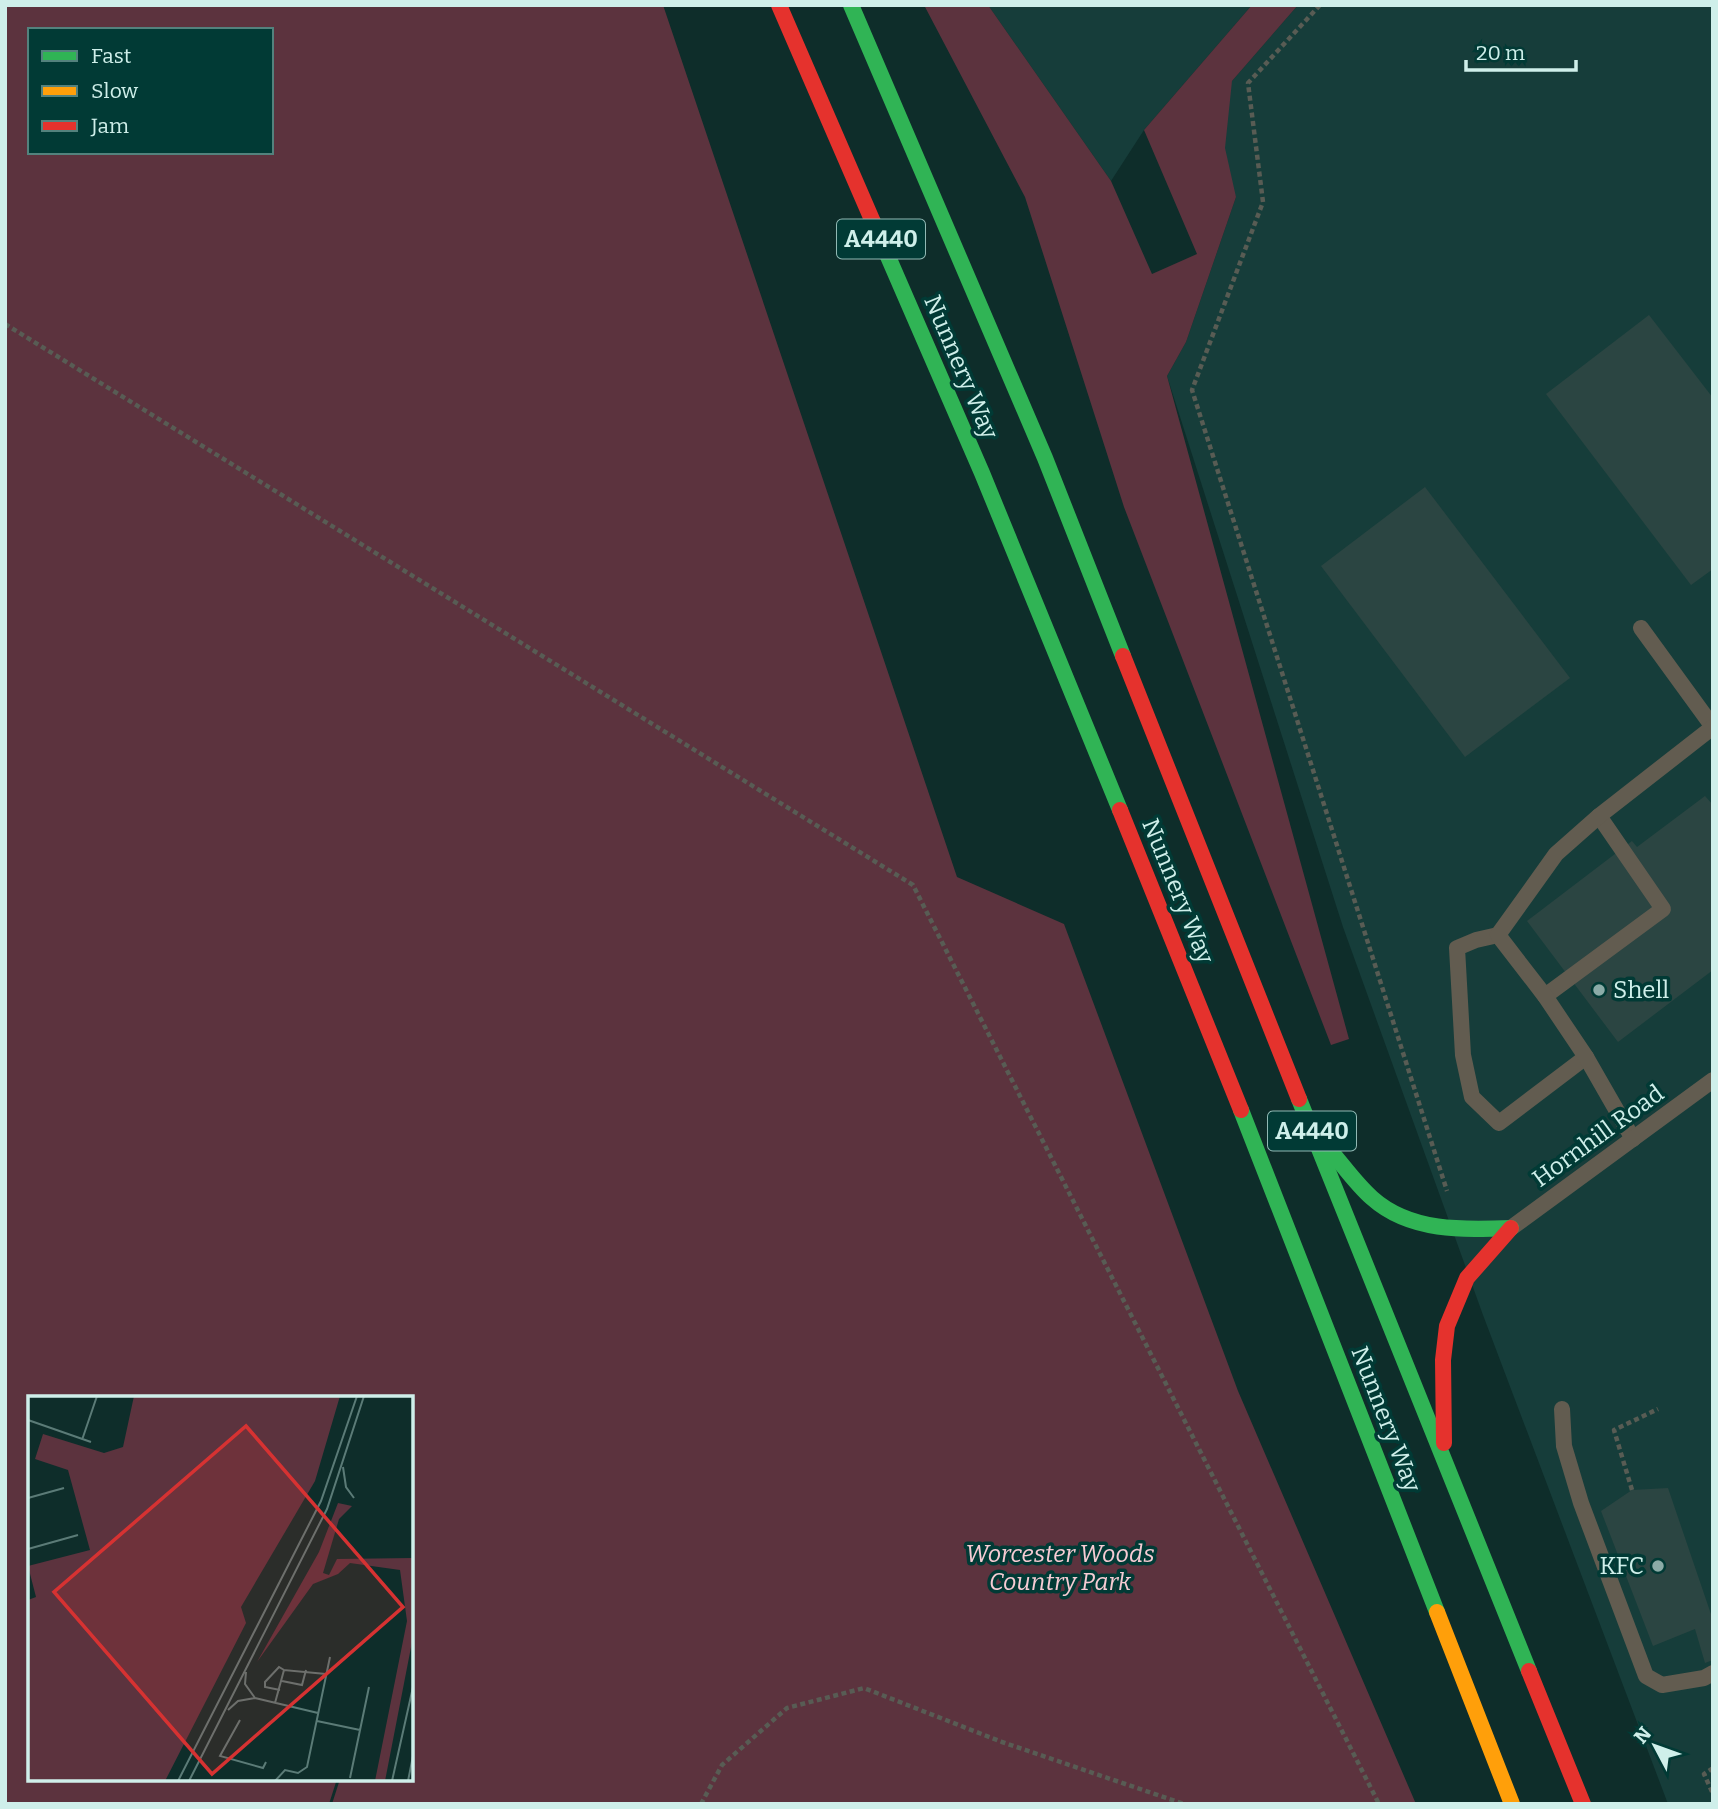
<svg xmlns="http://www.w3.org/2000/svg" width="1718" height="1809" viewBox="0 0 1718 1809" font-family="Bitter,serif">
<rect width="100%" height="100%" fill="#0e2d2a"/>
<g fill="#163d3a">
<polygon points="988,5 1252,5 1144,130 1111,181"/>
<polygon points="1298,5 1713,5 1713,1804 1668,1804 1483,1315 1343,927 1167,376 1186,342 1236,197 1205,142 1232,81"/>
</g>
<g fill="#5c333e" fill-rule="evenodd">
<path d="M5,5h658l294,872 107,47 174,467 178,413h-1084l8,-25h71v-381h-381v381h307l-8,25h-324zM30,30h241v122h-241z"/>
<polygon points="924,5 988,5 1111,181 1152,274 1197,254 1144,130 1252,5 1298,5 1232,81 1225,148 1236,197 1186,342 1167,376 1349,1039 1331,1045 1124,507 1025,197"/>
</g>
<g fill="#2b4542">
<polygon points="1649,315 1713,398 1713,569 1691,585 1546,394"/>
<polygon points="1425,487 1570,678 1465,757 1321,566"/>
<polygon points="1705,796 1713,805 1713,970 1618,1042 1527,921 1632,841 1637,847"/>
<polygon points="1668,1488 1713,1620 1713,1660 1705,1663 1695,1629 1653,1646 1601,1511 1632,1490"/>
</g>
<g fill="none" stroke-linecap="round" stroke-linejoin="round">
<g stroke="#585c54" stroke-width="4.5" stroke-dasharray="5 3.5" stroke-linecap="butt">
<polyline points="1320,5 1248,83 1263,202 1192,390 1447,1191"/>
<polyline points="5,324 913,885 1379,1804"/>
<polyline points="1632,1490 1614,1430 1658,1409"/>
<polyline points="1713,1768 1704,1774 1713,1794"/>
<polyline points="701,1804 722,1765 787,1708 864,1688 1002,1742 1184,1804"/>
</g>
<g stroke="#625c50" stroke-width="16">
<polyline points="1641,628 1713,727"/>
<polyline points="1498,935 1476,940 1457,948 1463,1055 1472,1097 1499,1123 1586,1057"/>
<polyline points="1545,996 1663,909 1599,816"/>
<polyline points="1633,1139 1586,1057 1545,996 1498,935 1556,854 1599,816 1713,727"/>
<polyline points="1511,1228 1713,1080"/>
<polyline points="1562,1409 1564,1446 1581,1503 1646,1676 1662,1685 1704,1678 1713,1673"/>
</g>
<g stroke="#30b455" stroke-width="16">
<polyline points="851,5 1045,458 1123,656"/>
<polyline points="873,222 982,473 1120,810"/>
<polyline points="1299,1099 1529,1671"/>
<polyline points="1241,1110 1437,1612"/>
<path d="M1329,1149c14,16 27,35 43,49 38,34 91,32 139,30"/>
</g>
<polyline stroke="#ff9f0a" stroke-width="16" points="1437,1612 1512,1804"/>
<g stroke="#e5322d" stroke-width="16">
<polyline points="779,5 873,222"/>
<polyline points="1123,656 1299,1099"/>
<polyline points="1120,810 1241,1110"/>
<polyline points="1444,1443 1443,1360 1447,1326 1467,1278 1511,1228"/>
<polyline points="1529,1671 1583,1804"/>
</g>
</g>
<g fill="#8baba7" stroke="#013a35" stroke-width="2.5">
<circle cx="1599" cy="990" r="7"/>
<circle cx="1658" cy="1566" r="7"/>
</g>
<g text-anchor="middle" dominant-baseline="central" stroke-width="7" stroke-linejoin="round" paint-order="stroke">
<g fill="#013a35" stroke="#91b9b4" stroke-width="2">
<rect x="837" y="219.5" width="88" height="39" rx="5"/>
<rect x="1268" y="1111.5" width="88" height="39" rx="5"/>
</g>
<g font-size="23" font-weight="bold" fill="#cfefea">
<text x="881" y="239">A4440</text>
<text x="1312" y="1131">A4440</text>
</g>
<g font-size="24" fill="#cfefea" stroke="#013a35">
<text transform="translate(961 367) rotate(67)">Nunnery Way</text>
<text transform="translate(1178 891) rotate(68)">Nunnery Way</text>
<text transform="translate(1598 1136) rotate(-36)">Hornhill Road</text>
<text transform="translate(1386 1419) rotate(69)">Nunnery Way</text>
</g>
<g font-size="24" fill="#cfefea" stroke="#013a35" text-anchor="start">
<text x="1613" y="990">Shell</text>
<text x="1644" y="1566" text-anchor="end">KFC</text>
</g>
<g font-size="24" font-style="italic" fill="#f7ccd4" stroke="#013a35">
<text x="1060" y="1554">Worcester Woods<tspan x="1060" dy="28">Country Park</tspan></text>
</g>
</g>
<g transform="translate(28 1396)">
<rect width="385" height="385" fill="#0e2d2a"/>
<path d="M106,0h206l-25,85 -74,126 5,16 -81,158h-137v-181l8,-3 -8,-31 62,-16 -22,-80 -33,-11 8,-25 61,19 19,-6zM310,107l14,3 -13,13 -16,54 6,2 8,-16 76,-1v79l-28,144h-10l32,-160 -7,-51 -50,-7 -12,11 -25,10 -56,78 62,-110z" fill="#5c333e"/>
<path fill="none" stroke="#5b7b77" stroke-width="2" d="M0,24l63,22M54,44l15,-44M315,71l3,20 8,11M0,102l36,-10M0,153l50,-14M218,276l-1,12 10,14M254,285l20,4 4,-15M252,294l-15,-3v-5l14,-15 5,3M227,302l63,15M247,307l9,-33 42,4M200,314l10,-9 17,-3M212,324l-20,36 43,12 3,-6M289,325l43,9M322,382l19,-91M150,385l143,-280 36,-105M161,385l138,-272 37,-113M247,385l10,-11 13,3 9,-6 23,-110M364,385l21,-94M380,385l5,-25"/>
<path fill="#d63232" fill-opacity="0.15" stroke="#d63232" stroke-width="3.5" d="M218,30l157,181 -191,167 -158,-182z"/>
<rect width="385" height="385" fill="none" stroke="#cfefea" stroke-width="3.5"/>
</g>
<rect width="1718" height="1809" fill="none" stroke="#cfefea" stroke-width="14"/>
<rect x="28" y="28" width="245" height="126" fill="#013a35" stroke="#53827d" stroke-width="2"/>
<rect x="42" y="51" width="35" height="10" fill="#30b455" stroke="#53827d" stroke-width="2"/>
<text x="91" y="63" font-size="21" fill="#cfefea">Fast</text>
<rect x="42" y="86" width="35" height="10" fill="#ff9f0a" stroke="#53827d" stroke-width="2"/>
<text x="91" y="98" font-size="21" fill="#cfefea">Slow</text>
<rect x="42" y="121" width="35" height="10" fill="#e5322d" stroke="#53827d" stroke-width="2"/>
<text x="91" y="133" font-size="21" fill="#cfefea">Jam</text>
<g transform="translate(1655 1746) rotate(311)" stroke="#013a35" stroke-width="5" paint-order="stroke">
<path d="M0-5L12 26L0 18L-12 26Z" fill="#cfefea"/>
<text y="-10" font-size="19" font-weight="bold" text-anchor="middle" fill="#cfefea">N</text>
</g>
<path d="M1466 60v10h110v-10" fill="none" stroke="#cfefea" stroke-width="3.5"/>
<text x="1476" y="60" font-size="21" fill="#cfefea" stroke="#013a35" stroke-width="5" paint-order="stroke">20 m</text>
</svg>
